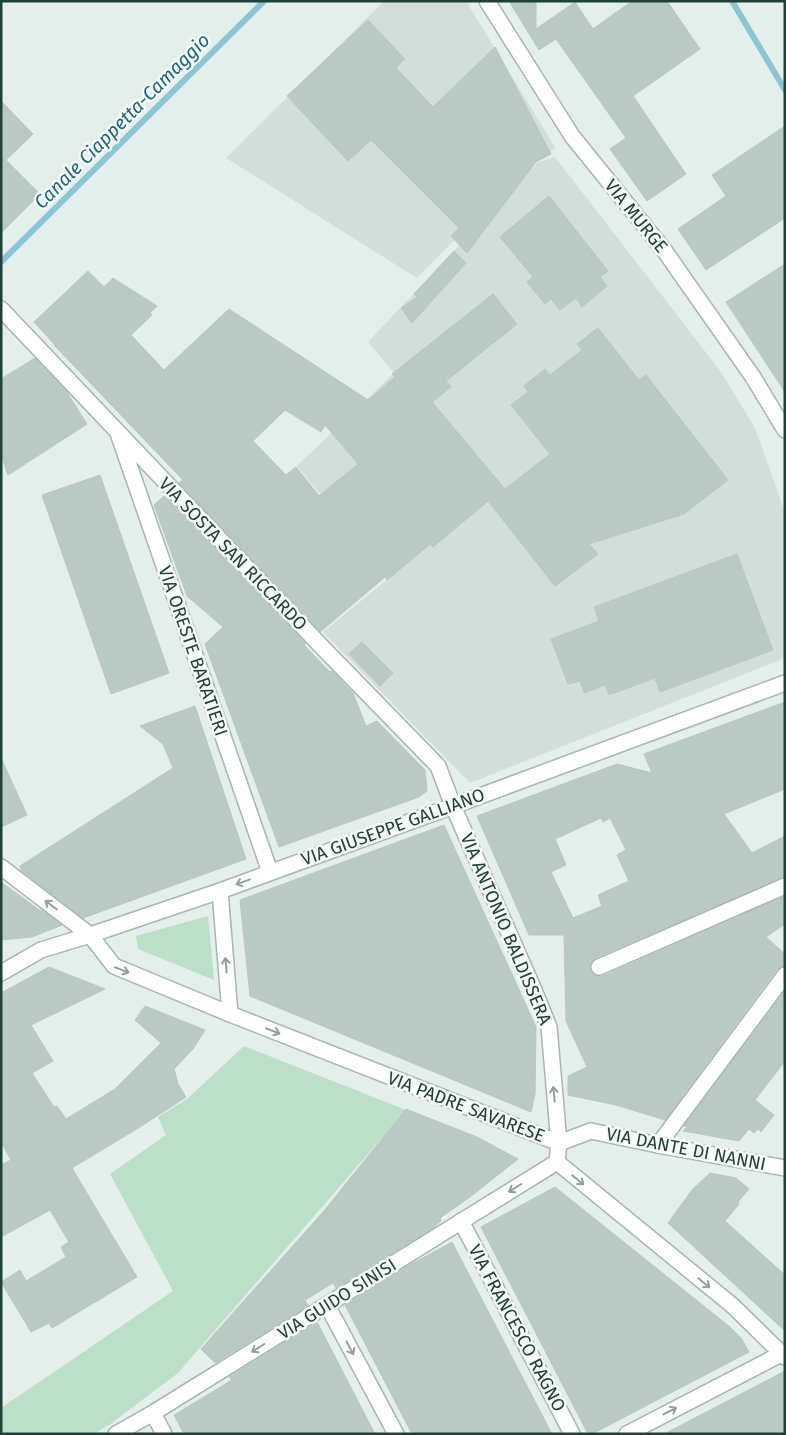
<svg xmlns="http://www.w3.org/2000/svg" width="786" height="1435" viewBox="0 0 786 1435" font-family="'Fira Sans',sans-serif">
<rect width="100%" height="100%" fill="#e4eeea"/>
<g fill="#d2ded9">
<polygon points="384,1 466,1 556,149 537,156 417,278 226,158"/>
<polygon points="555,157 721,372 755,428 785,512 785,657 777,661 470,783 323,632 389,578 297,466 394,373 368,342 537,163"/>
</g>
<g fill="#bcdfc8">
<polygon points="208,916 214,980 138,949 136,936"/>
<polygon points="244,1046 406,1110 178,1373 109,1425 93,1434 1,1434 1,1408 173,1291 110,1174 166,1135 158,1117 187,1099"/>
</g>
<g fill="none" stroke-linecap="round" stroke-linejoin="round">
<g stroke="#8bc5d4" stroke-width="6">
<polyline points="732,1 785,90"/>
<polyline points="1,262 264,1"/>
</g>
</g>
<g fill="#b9c9c3" stroke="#b6c8c1" fill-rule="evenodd">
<polygon points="509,1 536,1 536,29 575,2 593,29 632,1 667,1 700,49 633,96 686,174 647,201 610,149 626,138 556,39 539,50"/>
<polygon points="368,20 405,59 396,68 433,107 495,47 551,154 536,162 467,253 451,236 459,228 371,140 348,161 287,96"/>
<polygon points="1,101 33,134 6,160 40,194 1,233"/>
<polygon points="785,126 785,218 706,270 678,229 726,196 712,175"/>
<polygon points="549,196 608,271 600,277 607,286 582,307 576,298 560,310 551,299 545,304 527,282 533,277 500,237"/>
<polygon points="454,251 466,263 412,323 401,308 417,297 414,294"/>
<polygon points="785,264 785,392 726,302"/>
<path d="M88,271l16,16 9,-9 44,28 -7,7 2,2 -21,20 33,35 65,-61 139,91 27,-23 -3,-3 101,-80 24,30 -71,57 5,6 -19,15 73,87 45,-35 -39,-49 17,-13 -4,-6 21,-17 5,6 32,-25 -5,-6 21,-16 41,52 7,-5 82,105 -44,34 -95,30 9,10 -43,32 -67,-85 -55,46 -3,-3 -43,36 -2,-3 -65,55 -141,-149 4,-3 -129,-135h1l-21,-23zM285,410l36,22 4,-7 33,39 -39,32 -23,-29 -10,8 -33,-34z"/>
<polygon points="35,358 66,391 87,424 8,475 1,454 1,379"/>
<polygon points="100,475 169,673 111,694 42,495"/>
<polygon points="165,495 306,644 304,645 330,672 332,671 353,693 366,726 377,721 425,770 427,791 419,797 279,847 205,644 223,627 187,596 154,505"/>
<polygon points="737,554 773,650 660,692 655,678 609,695 605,685 584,693 580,681 568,684 551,639 599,621 594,607"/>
<polygon points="362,642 393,673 380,686 349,654"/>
<path d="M785,702v87l-61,25 28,39 33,-17v41l-190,81 -4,4 -1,4 1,5 3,4 4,1h5l182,-80v28l-19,13 19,17v12l-8,3 -112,151 -49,-15 -48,-10v-19l19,-9 -21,-46 -2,-86h-35l-52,-119 140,-52 35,9 -8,-19zM601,818l2,4 7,-4 16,32 -9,5 12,26 -31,14 4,11 -29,12 -22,-46 15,-7 -11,-26z"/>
<polygon points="195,706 246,859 83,918 22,871 20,866 173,768 163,744 140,726"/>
<polygon points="1,758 27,815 1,827"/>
<polygon points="444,825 536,1027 535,1094 531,1112 250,996 240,900"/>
<polygon points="1,882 42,912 40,909 62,925 32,937 1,940"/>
<polygon points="49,967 105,989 31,1025 53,1061 32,1073 54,1107 57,1106 66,1119 115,1089 161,1043 135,1020 145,1006 205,1030 193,1049 174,1069 178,1084 186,1097 140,1127 72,1168 137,1277 52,1328 49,1323 31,1332 1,1282 20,1270 26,1281 66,1257 61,1247 69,1242 50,1210 1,1237 1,1165 11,1160 1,1142 1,993"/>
<polygon points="785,991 785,1061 755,1100 774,1115 761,1132 758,1129 754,1133 749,1129 739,1141 683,1131 687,1127 684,1126"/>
<polygon points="406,1109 477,1137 518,1159 470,1197 440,1218 441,1221 433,1228 336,1288 333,1283 305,1300 308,1306 215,1363 201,1349 323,1212"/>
<polygon points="710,1173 736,1178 749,1189 738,1202 739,1204 725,1221 785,1275 785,1331 668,1223 692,1190"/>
<polygon points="555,1187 730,1327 741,1338 749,1352 592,1434 588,1434 481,1227"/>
<polygon points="452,1242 552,1434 412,1434 345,1305 404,1268"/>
<polygon points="317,1322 375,1434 184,1434 174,1415 232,1380 229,1377"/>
<polygon points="785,1371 785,1434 664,1434"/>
</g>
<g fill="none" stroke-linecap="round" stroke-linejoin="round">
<g stroke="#a6b6b2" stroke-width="18">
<g id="minor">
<polyline points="487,1 572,136 664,250 753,377 785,430"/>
<polyline points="1,309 324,649 438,766 453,806 534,990 549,1027 559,1143 591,1131 658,1145 785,1168"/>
<polyline points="119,436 270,872"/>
<polyline points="1,867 90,935 114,966 230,1014 559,1143 557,1162 733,1306 785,1357"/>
<polyline points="220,891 230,1014"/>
<polyline points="599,967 785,886"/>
<polyline points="1,973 41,950 90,935 220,891 453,806 785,683"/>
<polyline points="658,1145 785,975"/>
<polyline points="461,1221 572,1434"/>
<polyline points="327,1305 396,1434"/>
<polyline points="153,1413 164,1434"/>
<polyline points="116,1434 153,1413 557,1162"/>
<polyline points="627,1434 781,1354"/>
</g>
</g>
<use href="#minor" stroke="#fff" stroke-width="15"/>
</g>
<defs><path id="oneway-shaft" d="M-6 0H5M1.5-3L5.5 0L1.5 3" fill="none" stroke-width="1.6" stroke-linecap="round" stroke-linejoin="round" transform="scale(1.25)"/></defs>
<g stroke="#90a09c">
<use href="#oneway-shaft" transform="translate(243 882) rotate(160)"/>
<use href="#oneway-shaft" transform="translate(51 905) rotate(-143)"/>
<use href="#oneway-shaft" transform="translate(226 965) rotate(-95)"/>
<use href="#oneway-shaft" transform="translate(122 970) rotate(22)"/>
<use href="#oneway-shaft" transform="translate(273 1031) rotate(21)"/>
<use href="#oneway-shaft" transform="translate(554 1094) rotate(-95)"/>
<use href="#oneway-shaft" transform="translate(578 1180) rotate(39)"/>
<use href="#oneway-shaft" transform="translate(515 1188) rotate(148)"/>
<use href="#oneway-shaft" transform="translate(704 1283) rotate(39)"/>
<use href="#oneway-shaft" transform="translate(258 1348) rotate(148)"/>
<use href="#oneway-shaft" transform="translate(350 1348) rotate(62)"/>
<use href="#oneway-shaft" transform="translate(670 1411) rotate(-27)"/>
</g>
<g text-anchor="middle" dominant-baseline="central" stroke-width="5" stroke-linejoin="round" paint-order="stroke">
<g font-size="18" fill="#22403a" stroke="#f5faf8">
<text transform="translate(636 216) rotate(51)">VIA MURGE</text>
<text transform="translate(233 554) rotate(46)">VIA SOSTA SAN RICCARDO</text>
<text transform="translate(193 651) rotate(71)">VIA ORESTE BARATIERI</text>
<text transform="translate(393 827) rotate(-20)">VIA GIUSEPPE GALLIANO</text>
<text transform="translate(506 929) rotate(67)">VIA ANTONIO BALDISSERA</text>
<text transform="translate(466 1107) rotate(21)">VIA PADRE SAVARESE</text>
<text transform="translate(686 1149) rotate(11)">VIA DANTE DI NANNI</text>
<text transform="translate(337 1299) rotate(-32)">VIA GUIDO SINISI</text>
<text transform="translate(517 1328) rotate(62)">VIA FRANCESCO RAGNO</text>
</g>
<g font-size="19" font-style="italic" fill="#1a687f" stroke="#f5faf8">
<text transform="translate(122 121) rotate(-45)">Canale Ciappetta-Camaggio</text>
</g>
</g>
<rect width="786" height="1435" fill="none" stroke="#22403a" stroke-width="5"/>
</svg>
